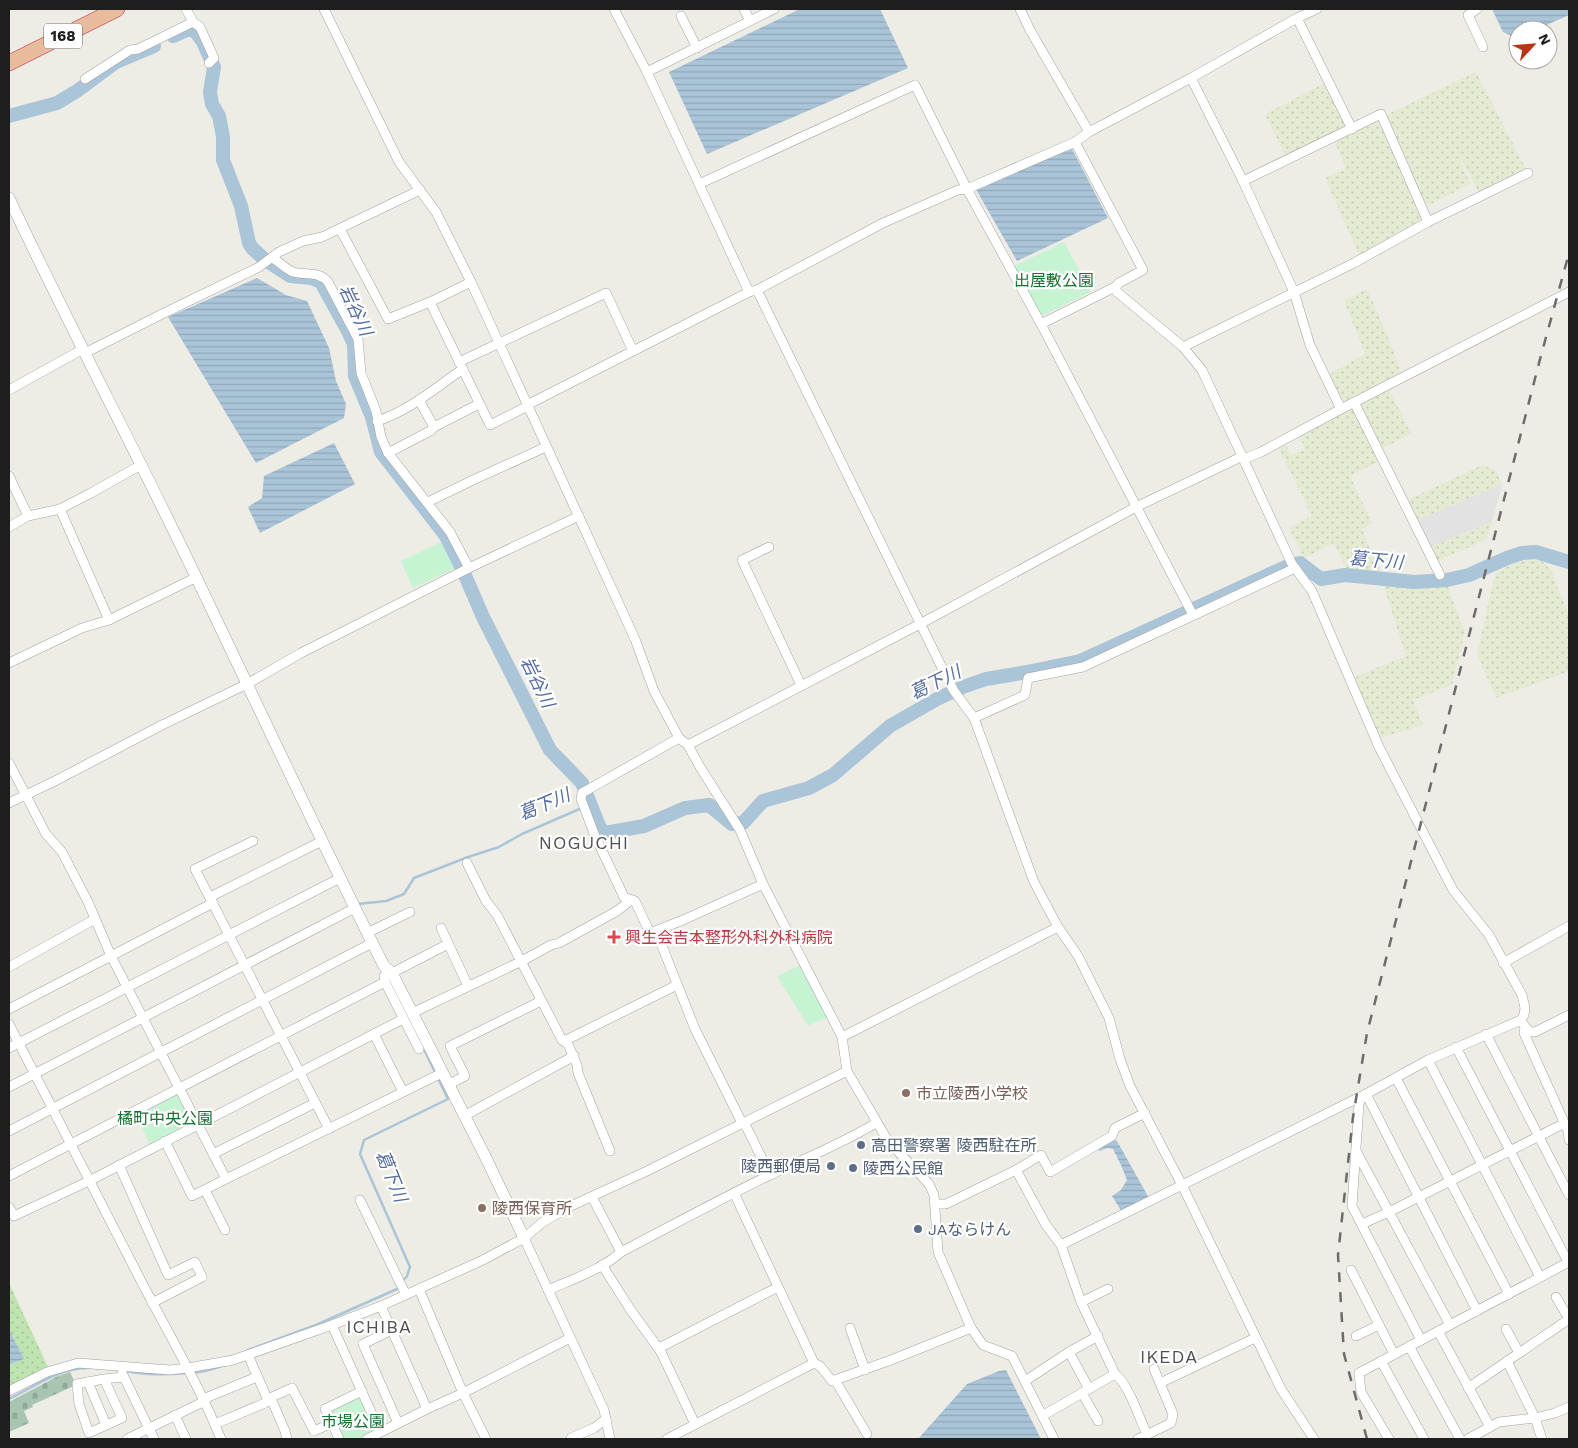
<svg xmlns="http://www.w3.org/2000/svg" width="1578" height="1448" viewBox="0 0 1578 1448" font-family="'Work Sans','Noto Sans JP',sans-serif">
<defs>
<pattern id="farmland-dots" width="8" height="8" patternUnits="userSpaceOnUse" patternTransform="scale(1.25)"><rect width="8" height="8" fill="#e4ebd2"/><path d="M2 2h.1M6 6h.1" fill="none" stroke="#c3c9b4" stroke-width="1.8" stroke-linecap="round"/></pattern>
<pattern id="grass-dots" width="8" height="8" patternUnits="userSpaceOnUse" patternTransform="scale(1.25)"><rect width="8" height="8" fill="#bfe4b0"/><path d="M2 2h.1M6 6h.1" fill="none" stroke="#a4c397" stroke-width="1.8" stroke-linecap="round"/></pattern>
<pattern id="cemetery-stones" width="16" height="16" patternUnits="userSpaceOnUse" patternTransform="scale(1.25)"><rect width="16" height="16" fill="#a8c5b2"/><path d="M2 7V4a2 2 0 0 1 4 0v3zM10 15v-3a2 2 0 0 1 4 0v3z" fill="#90a999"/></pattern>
<pattern id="water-rules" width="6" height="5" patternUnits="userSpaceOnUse" patternTransform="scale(1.25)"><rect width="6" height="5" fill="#aac4d8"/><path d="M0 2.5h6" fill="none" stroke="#92a8b9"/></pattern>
</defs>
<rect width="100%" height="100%" fill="#eeede5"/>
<g fill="url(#farmland-dots)">
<polygon points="1476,72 1526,169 1479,193 1462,160 1460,161 1471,184 1425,207 1386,119 1390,113"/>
<polygon points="1325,83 1347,125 1345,130 1287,159 1265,114"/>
<polygon points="1377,119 1380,120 1423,217 1422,222 1359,255 1325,178 1346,168 1334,141"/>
<polygon points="1367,289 1386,332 1401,372 1346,402 1341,400 1328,375 1365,354 1344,301"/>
<polygon points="1388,388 1411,433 1382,449 1360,406 1360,403"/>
<polygon points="1351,408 1355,409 1381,460 1350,476 1372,523 1362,529 1381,572 1347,570 1334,543 1304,558 1289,527 1312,516 1278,447 1285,443 1291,455 1305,448 1299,436"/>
<polygon points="1483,465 1496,471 1502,484 1418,520 1407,500"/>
<polygon points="1492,522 1486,540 1437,561 1430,547"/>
<polygon points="1527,560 1542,561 1551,570 1569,616 1569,671 1496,698 1477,654 1495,574 1512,563"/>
<polygon points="1385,584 1448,587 1465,632 1452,685 1413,700 1423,725 1378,739 1354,677 1406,656 1385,590"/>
</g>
<polygon fill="url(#grass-dots)" points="9,1283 48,1367 9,1386 9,1365 24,1359 9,1329"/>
<polygon fill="url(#cemetery-stones)" points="70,1372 76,1385 32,1405 33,1407 24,1411 29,1423 9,1432 9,1402 58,1376"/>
<g fill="#c6f4d3">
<polygon points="1064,242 1091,292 1042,316 1014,266"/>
<polygon points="441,542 456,568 413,588 401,561"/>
<polygon points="801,965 828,1017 808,1026 777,976"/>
<polygon points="178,1091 194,1123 150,1145 135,1114"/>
<polygon points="360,1395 377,1431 361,1439 342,1439 329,1410"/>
</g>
<polygon fill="#e2e2e2" points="1502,484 1492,522 1430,547 1418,520"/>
<g fill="url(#water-rules)">
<polygon points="800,9 880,9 908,68 707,154 669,72"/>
<polygon points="1492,9 1569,9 1569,15 1535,30 1518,30 1518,38 1516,38 1503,32"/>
<polygon points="1072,149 1108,218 1017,261 974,186"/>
<polygon points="257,278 286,295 307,301 329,348 336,381 346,404 344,418 256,463 168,317"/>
<polygon points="334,443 355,484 260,533 248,507 262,498 264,476"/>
<polygon points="1113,1140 1117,1141 1149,1198 1122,1212 1112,1196 1121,1190 1127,1180 1121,1165 1113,1149 1108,1148 1099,1151 1098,1149"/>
<polygon points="9,1329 24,1359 9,1365"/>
<polygon points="1006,1370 1041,1439 918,1439 967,1384 999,1371"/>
</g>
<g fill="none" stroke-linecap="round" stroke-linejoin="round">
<g stroke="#aac4d8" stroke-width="2.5">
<polyline points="358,904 386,901 404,894 414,878 468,857 499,847 522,834 591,804"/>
<polyline points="403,1281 407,1276 410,1267 360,1154 364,1140 448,1099 421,1043"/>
<polyline points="245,1352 248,1350 316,1325 397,1289 400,1286"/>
<path d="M126,1371c19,4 41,4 61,2"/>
<polyline points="193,1373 205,1371 226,1365"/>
<path d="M9,1399c27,-13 51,-32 81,-31"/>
</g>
<g stroke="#aac4d8" stroke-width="14">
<polyline points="173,36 189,29 196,32 203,42 214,67 210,92 212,104 219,116 223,137 223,160 241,206 249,243 252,248 264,259 290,276 312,278 321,282 348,331 354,344 355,376 372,417 381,452 446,536 461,566 483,617 550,750 582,783 600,828 605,833 644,826 685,808 709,805 732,824 743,823 763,801 809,788 833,775 890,726 937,699 963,687 986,679 1027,672 1080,661 1288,566 1300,563 1321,579 1345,575 1414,582 1447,580 1469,575 1507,558 1522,553 1536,552 1569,562"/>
<polyline points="9,116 57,103 77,91 116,62 154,46"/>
</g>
<g stroke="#a2a2a2" stroke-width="10">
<g id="minor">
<polyline points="186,9 193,22 200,27 214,58 209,63"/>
<polyline points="324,9 399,162 436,212 471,282 635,639 654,691 679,738 688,745 700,767 740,830 763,884 842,1037 847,1071 888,1141 929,1184 934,1195 938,1252 971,1328 983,1345 1012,1356 1054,1439"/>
<polyline points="614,9 647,72 749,292 757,290 947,678 954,691 974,718 1034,882 1058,927 1078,956 1109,1018 1120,1059 1130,1086 1182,1185 1281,1389 1314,1439"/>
<polyline points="744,9 750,21"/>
<polyline points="1020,9 1030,30 1089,132 1075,142 1143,270 1119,283 1115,287 1117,292 1183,347 1202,370 1292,564 1312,591 1379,747 1453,890 1489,935 1522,995 1525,1008 1524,1015 1521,1020 1428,1060 1366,1094 1061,1245"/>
<polyline points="1317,9 1297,18 1191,78 1243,181 1294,292 1310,345 1341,409"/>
<polyline points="1477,9 1468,15 1483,47"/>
<polyline points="681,16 697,48"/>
<polyline points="1297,18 1352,129"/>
<polyline points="647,72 774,9"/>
<polyline points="85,79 130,50 138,49 193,22"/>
<polyline points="1089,132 1191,78"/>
<polyline points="1243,181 1381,114 1428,222"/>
<polyline points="699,184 915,85 967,189 1041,324"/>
<polyline points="340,229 388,319 430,302 471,282"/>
<path d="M273,258c7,5 13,11 20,14 13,4 25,-2 35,10l30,57 3,34 15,38 5,26 7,16 62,79 19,36"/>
<polyline points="1115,287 1041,324 1193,615"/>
<polyline points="757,290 883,223 958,190 967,189 1075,142"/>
<polyline points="430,302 490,425 528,406"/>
<polyline points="1183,347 1354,263 1428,222 1528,173"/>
<polyline points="85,353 160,315 259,267 279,252 303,241 322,237 420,190"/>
<polyline points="459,362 606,293 633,351"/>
<polyline points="9,390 83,349"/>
<polyline points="419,400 434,427 479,404"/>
<polyline points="1354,402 1440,575"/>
<polyline points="527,405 749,292"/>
<path d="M377,421c32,-10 58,-33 86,-52"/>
<polyline points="388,453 430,431 434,427"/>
<polyline points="1244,459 1261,452 1341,409 1569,292"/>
<polyline points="9,476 28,516"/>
<polyline points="428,502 473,480 546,447"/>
<polyline points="60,509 91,493 141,465"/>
<polyline points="9,527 28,516 60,509 109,620"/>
<polyline points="769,547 742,560 801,685"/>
<polyline points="9,663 82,628 109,620 197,577"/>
<polyline points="974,718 1025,695 1028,678 1083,667 1295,568"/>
<polyline points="679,738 582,793 581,799 595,836 624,897 635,901 650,933 683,920 763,884"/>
<polyline points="688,745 920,624 1136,507 1243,456"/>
<polyline points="9,763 46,834 62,852 88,902 111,956 226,1179 442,1073"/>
<polyline points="9,803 55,781 162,725 247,684 301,653 469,568 579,516"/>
<polyline points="253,841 195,869 329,1129"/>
<polyline points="467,863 486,901 497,915 562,1040 568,1044 577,1065 578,1073 610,1151"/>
<polyline points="210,897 322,841"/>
<polyline points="441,928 468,986"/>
<polyline points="656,931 695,1029 742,1123"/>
<polyline points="367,933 410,912"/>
<polyline points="1503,963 1569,926"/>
<polyline points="9,967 95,919"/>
<polyline points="392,973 448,944"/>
<polyline points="384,976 385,982 419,1049"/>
<polyline points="9,1009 213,903"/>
<polyline points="412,1013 522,961 551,945 559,943 617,911 631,900"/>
<path d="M9,1024c44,84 86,169 130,253 28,54 59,106 82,162"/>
<polyline points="1523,1024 1530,1032 1535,1032 1569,1015"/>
<polyline points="1525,1028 1524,1033 1568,1131 1569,1140"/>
<polyline points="374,1034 403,1092"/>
<polyline points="1486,1034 1569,1195"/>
<polyline points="842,1037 1058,927"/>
<polyline points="564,1041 677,985"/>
<polyline points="1456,1047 1568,1262"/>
<polyline points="9,1048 340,878"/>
<polyline points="1428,1060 1540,1277"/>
<polyline points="1396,1078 1509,1294"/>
<polyline points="448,1085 465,1076 450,1046 541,1001"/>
<polyline points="9,1087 355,908"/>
<polyline points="1366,1094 1477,1311"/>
<polyline points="1362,1096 1359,1104 1352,1206 1421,1340"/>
<polyline points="464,1116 574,1056"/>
<polyline points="744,1122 770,1175"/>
<polyline points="9,1131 372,943"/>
<polyline points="165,1141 192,1196 226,1179"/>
<polyline points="1356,1151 1450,1325"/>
<polyline points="213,1154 315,1103"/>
<polyline points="119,1165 168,1275 195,1262 202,1277 152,1303"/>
<polyline points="1016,1170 1041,1155 1050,1172 1112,1136 1115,1128 1145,1113"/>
<polyline points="9,1176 385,982"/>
<polyline points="205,1190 225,1230"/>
<polyline points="734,1193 814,1363 820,1366 832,1381 891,1360 971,1328"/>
<polyline points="592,1197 621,1252"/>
<polyline points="360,1200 406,1295"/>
<path d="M935,1204h11l70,-34 30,55 15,20 20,57 34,72c13,9 25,45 32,61"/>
<polyline points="9,1207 14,1216 89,1181 403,1019"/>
<polyline points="1362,1224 1389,1212 1563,1124"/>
<polyline points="524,1238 604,1410 610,1439"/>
<polyline points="602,1265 630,1309 661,1352 695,1424"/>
<polyline points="1351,1270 1394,1354"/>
<polyline points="419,1289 463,1393 486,1439"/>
<path d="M548,1290c23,-10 55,-21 73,-38 50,-26 99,-53 149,-77 36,-17 73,-32 106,-52"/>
<polyline points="1556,1297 1569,1319"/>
<polyline points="1081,1302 1108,1289"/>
<polyline points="381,1306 427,1409"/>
<polyline points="332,1325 380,1432"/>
<polyline points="850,1328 865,1370"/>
<polyline points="1506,1329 1519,1353"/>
<polyline points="392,1330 363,1344 398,1423"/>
<polyline points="1438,1331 1490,1427"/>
<polyline points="1356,1336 1379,1325"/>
<polyline points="1409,1346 1460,1439"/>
<polyline points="659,1348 778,1287"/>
<polyline points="1069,1352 1089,1389"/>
<polyline points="248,1355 267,1398 273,1403 285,1431 287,1439"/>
<polyline points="1381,1361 1424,1439"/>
<polyline points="1507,1361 1535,1418 1542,1439"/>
<polyline points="122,1373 154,1439"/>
<polyline points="104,1379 122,1418 89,1433 79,1404 77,1384 104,1379 123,1377"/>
<polyline points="835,1380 867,1434"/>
<polyline points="1025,1381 1069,1352 1098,1336"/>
<polyline points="88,1382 106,1425"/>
<polyline points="1160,1383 1255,1338"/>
<polyline points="1468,1388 1569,1319"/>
<polyline points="9,1391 47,1372 78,1363 170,1370 188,1368 233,1360 332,1325 381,1306 483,1260 524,1238 543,1222 571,1206 647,1171 847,1071"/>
<polyline points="1082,1393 1098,1421"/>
<polyline points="203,1399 257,1377"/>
<polyline points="175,1415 186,1439"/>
<polyline points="1042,1416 1115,1374"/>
<polyline points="332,1423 325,1409 362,1391"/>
<polyline points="215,1424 265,1403 274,1396 292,1388 314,1431 332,1423 339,1439"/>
<polyline points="571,1438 594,1428 606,1419"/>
<polyline points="127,1439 205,1401"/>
<polyline points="367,1439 427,1409 463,1393 570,1338"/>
<polyline points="667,1439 814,1363"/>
<polyline points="1138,1439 1171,1423 1173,1414 1154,1369"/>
<polyline points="1389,1439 1361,1392 1359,1373 1569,1262"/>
<polyline points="1468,1439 1499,1422 1535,1418 1555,1413 1569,1407"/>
</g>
</g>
<g stroke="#a2a2a2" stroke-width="12">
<path id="tertiary" d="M9,198c60,128 127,253 188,381 62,129 122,259 187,387l8,7 95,187 37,78"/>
</g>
<g stroke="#ca354a" stroke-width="16">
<polyline id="trunk" points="9,63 117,9"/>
</g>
<use href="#minor" stroke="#fff" stroke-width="9"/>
<use href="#tertiary" stroke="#fff" stroke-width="11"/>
<use href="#trunk" stroke="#e8bb9c" stroke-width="15"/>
<polyline stroke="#6c6c6c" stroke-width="2.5" stroke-dasharray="10 10" stroke-linecap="butt" points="1367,1439 1344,1354 1338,1255 1353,1117 1367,1033 1539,363 1569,253"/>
</g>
<path fill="#e0444e" stroke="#fff" stroke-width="2" d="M611.5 929.5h5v5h5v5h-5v5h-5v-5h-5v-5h5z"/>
<g fill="#8d6e63" stroke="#fff" stroke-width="2">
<circle cx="906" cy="1093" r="5"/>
<circle cx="482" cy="1208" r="5"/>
</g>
<g fill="#5c6f8a" stroke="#fff" stroke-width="2">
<circle cx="861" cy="1145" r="5"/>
<circle cx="831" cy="1166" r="5"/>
<circle cx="853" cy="1168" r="5"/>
<circle cx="918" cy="1229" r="5"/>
</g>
<g text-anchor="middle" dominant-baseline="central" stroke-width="4.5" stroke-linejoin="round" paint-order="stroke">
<rect fill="#fff" stroke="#626262" stroke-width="1" x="44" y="23.5" width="38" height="25" rx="4"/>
<g font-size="15" font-weight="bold" fill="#1e1e1e">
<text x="63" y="36">168</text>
</g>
<g font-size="16" fill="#167330" stroke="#fff">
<text x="1054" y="280">出屋敷公園</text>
<text x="165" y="1118">橘町中央公園</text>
<text x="353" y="1421">市場公園</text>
</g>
<g font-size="16" fill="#be3a42" stroke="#fff" text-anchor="start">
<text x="625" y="937">興生会吉本整形外科外科病院</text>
</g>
<g font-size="16" fill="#785e54" stroke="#fff" text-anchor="start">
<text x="916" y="1093">市立陵西小学校</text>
<text x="492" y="1208">陵西保育所</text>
</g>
<g font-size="16" fill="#4e5e75" stroke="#fff" text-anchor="start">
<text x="871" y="1145">高田警察署 陵西駐在所</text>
<text x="821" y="1166" text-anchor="end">陵西郵便局</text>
<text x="863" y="1168">陵西公民館</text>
<text x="928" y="1229">JAならけん</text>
</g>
<g font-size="18" font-style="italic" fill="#536ca5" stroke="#fff">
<text transform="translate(356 310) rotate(65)">岩谷川</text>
<text transform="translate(1376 560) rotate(5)">葛下川</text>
<text transform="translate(538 682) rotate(64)">岩谷川</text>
<text transform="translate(935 682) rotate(-26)">葛下川</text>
<text transform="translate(544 804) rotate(-23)">葛下川</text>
<text transform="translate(392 1176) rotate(68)">葛下川</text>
</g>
<g font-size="18" letter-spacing="1" fill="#515151" stroke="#fff">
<text x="584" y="842">NOGUCHI</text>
<text x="379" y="1326">ICHIBA</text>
<text x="1169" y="1356">IKEDA</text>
</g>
</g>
<rect width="1578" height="1448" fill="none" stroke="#1e1e1e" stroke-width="20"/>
<g transform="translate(1533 45) rotate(64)"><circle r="24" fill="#ffffff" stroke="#a5a5a5"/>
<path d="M0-4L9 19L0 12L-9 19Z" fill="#ba3413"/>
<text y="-8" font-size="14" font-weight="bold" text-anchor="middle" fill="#1e1e1e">N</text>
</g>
</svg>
